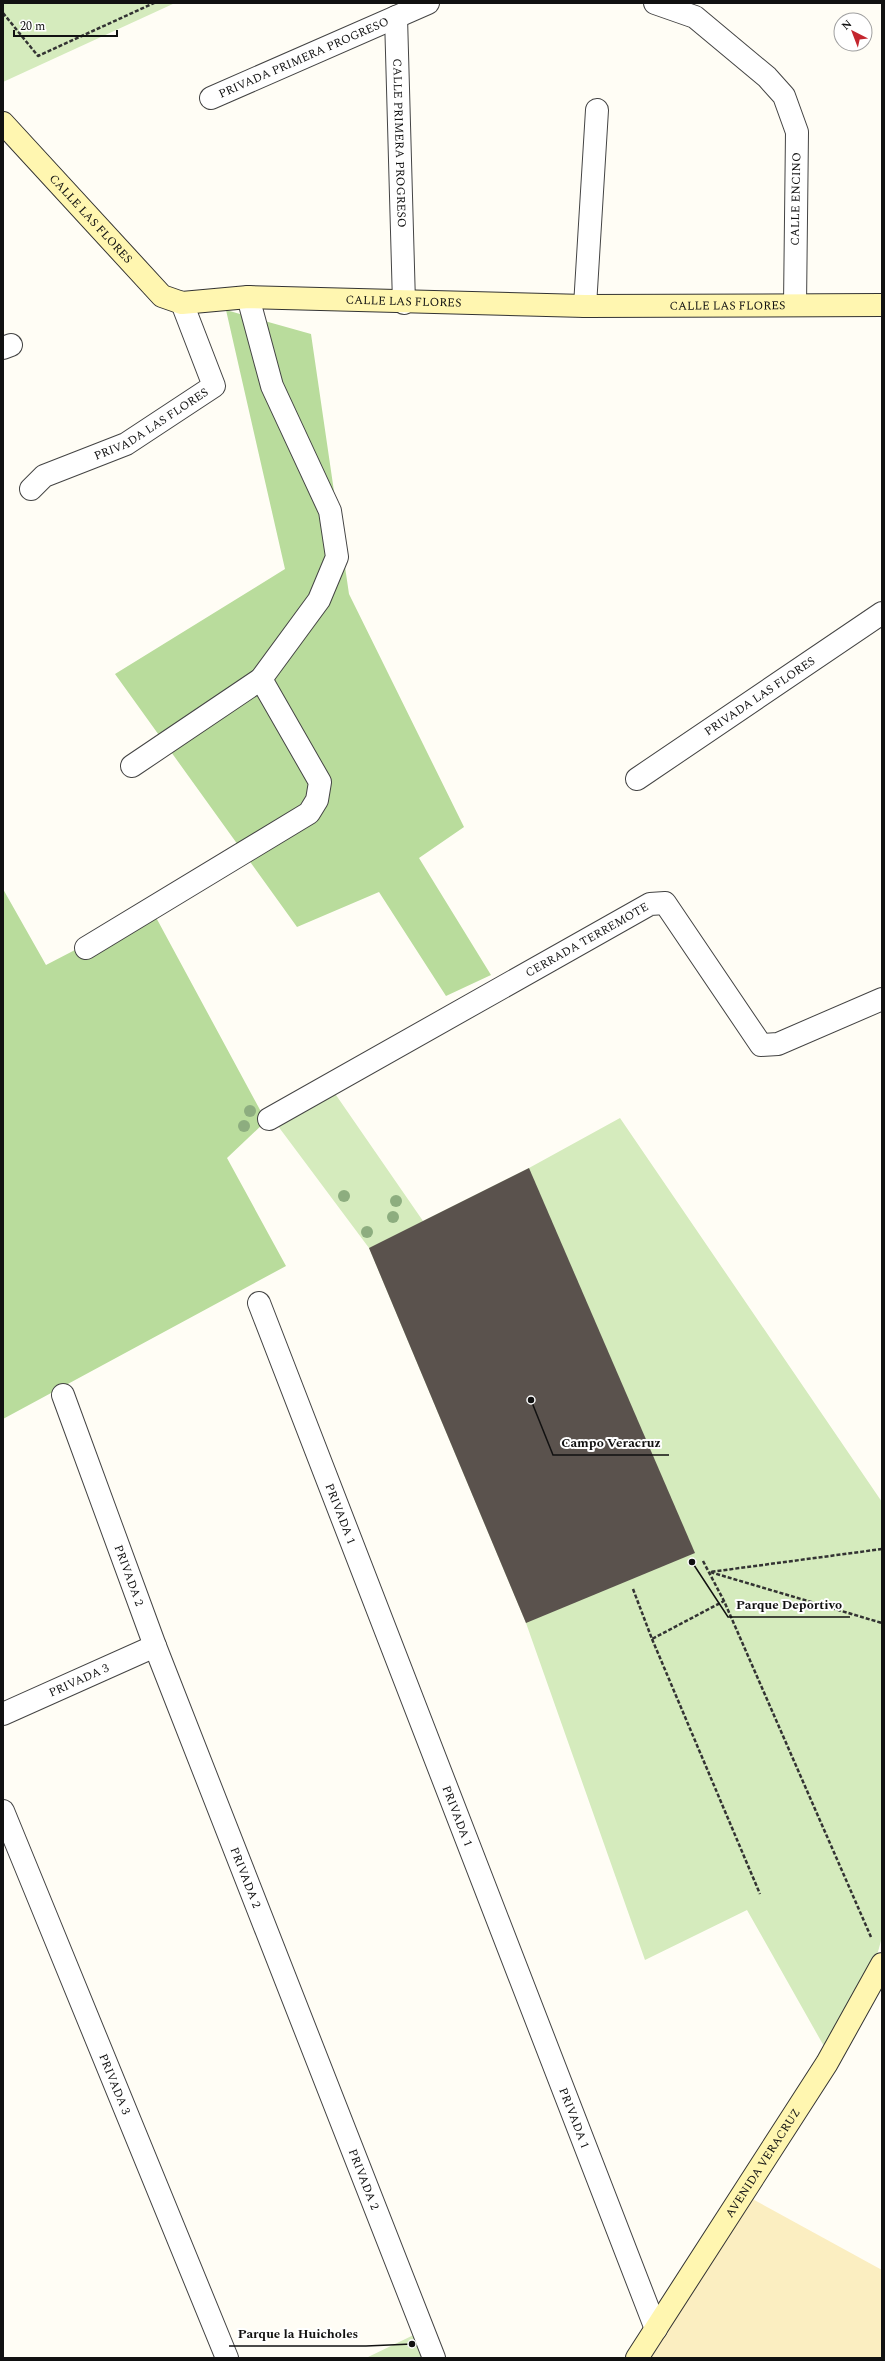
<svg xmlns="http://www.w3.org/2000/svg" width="885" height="2361" viewBox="0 0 885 2361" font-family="Spectral,serif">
<rect width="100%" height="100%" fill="#fffdf5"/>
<g fill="#d5ebbd">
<polygon points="3,3 175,3 3,82"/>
<polygon points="327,1082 423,1221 529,1168 620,1118 882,1502 882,1937 857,2029 834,2064 747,1910 645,1960 526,1623 369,1248 269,1114"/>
<polygon points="424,2330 435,2358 366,2358"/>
</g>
<g fill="#b9dc9c">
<polygon points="226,310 311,334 349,594 464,827 419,858 491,975 446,996 379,892 297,927 115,674 285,569"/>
<polygon points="3,889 46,965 152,910 266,1121 227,1158 286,1266 3,1419"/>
</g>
<polygon fill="#fbeec1" points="747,2196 882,2270 882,2358 643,2358"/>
<polygon fill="#5a524d" points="529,1168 695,1553 526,1623 369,1248"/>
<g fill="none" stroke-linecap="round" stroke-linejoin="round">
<g stroke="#444" stroke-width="24">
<g id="street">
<polyline points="655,3 695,17 767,77 784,96 797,132 795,305"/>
<path id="s1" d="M396,17l8,286"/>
<path id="s2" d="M211,98l217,-95"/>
<polyline points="585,306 597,110"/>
<polyline points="3,348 11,345"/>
<path id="s3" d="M31,489l13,-13 82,-32 88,-58 -32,-83"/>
<polyline points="132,766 261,679 319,600 337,557 330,511 272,386 248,297"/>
<path id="s4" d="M637,779l245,-166"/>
<polyline points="86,948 309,813 317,800 320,782 261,679"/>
<path id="s5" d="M269,1119l381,-215 15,-1 96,142 17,-1 104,-45"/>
<path id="s6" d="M259,1303l397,1026"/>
<path id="s7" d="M63,1395l92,251 279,712"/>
<path id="s8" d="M3,1714l152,-68"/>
<path id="s9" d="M3,1811l224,547"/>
</g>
</g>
<g stroke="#333" stroke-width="24">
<g id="secondary">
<path id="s10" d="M3,123l159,173 20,7 66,-6 337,9 297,-1"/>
<path id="s11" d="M637,2358l190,-295 55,-99"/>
</g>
</g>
<g stroke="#333" stroke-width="2.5" stroke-dasharray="4 2" stroke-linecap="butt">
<polyline points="3,13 38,56 154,3"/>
<polyline points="882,1549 710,1572 882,1623"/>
<polyline points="703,1561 724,1601 871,1937"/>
<polyline points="633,1589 652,1639 724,1601"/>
<polyline points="652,1639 760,1894"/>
</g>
<use href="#street" stroke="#fff" stroke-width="22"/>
<use href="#secondary" stroke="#fff6b0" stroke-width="22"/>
</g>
<g fill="#8dad7f">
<circle cx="250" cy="1111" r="6"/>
<circle cx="244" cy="1126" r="6"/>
<circle cx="344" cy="1196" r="6"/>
<circle cx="396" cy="1201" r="6"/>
<circle cx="393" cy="1217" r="6"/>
<circle cx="367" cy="1232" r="6"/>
</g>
<g text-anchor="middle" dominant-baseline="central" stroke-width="4" stroke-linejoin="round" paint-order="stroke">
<g font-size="12" fill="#111" stroke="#fff">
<text stroke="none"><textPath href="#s2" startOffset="101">PRIVADA PRIMERA PROGRESO</textPath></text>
<text stroke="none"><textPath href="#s1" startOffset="126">CALLE PRIMERA PROGRESO</textPath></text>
<text transform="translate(796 199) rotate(-89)">CALLE ENCINO</text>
<text stroke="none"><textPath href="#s10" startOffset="130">CALLE LAS FLORES</textPath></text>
<text stroke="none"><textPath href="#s10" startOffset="478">CALLE LAS FLORES</textPath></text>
<text stroke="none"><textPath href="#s10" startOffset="802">CALLE LAS FLORES</textPath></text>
<text stroke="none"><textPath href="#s3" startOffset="138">PRIVADA LAS FLORES</textPath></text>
<text stroke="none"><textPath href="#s4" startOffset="148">PRIVADA LAS FLORES</textPath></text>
<text stroke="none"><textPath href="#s5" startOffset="365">CERRADA TERREMOTE</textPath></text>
<text stroke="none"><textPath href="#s6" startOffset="226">PRIVADA 1</textPath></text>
<text stroke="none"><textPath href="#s7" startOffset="192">PRIVADA 2</textPath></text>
<text stroke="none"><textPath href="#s8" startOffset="83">PRIVADA 3</textPath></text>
<text stroke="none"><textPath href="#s6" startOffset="550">PRIVADA 1</textPath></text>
<text stroke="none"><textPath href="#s7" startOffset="516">PRIVADA 2</textPath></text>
<text stroke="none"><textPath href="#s9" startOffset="295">PRIVADA 3</textPath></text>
<text stroke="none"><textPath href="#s6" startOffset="874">PRIVADA 1</textPath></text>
<text stroke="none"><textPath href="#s11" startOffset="232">AVENIDA VERACRUZ</textPath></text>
<text stroke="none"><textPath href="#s7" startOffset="840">PRIVADA 2</textPath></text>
</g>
</g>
<path fill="none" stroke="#111" stroke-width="1.5" d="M531 1400L553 1455H669M692 1562L728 1617H850M412 2344L366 2346H229"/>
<g fill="#111" stroke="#fff" stroke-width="1.5">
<circle cx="531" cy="1400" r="4"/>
<circle cx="692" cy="1562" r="4"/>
<circle cx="412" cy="2344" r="4"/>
</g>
<g font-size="13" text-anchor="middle" font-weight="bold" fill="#111" stroke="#fff" stroke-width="4" stroke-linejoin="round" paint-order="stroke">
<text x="611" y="1447">Campo Veracruz</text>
<text x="789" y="1609">Parque Deportivo</text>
<text x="298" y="2338">Parque la Huicholes</text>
</g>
<rect width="885" height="2361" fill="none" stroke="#111111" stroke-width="8"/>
<g transform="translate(853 32) rotate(318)"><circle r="19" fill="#ffffff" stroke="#a0a0a0"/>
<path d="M0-3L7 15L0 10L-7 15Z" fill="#c4262e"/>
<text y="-6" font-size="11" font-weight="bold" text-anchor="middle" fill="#111111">N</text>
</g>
<path d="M14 30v6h103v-6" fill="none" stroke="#111111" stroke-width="2"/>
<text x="20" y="30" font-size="12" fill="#111111" stroke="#ffffff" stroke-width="3" paint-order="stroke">20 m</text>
</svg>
